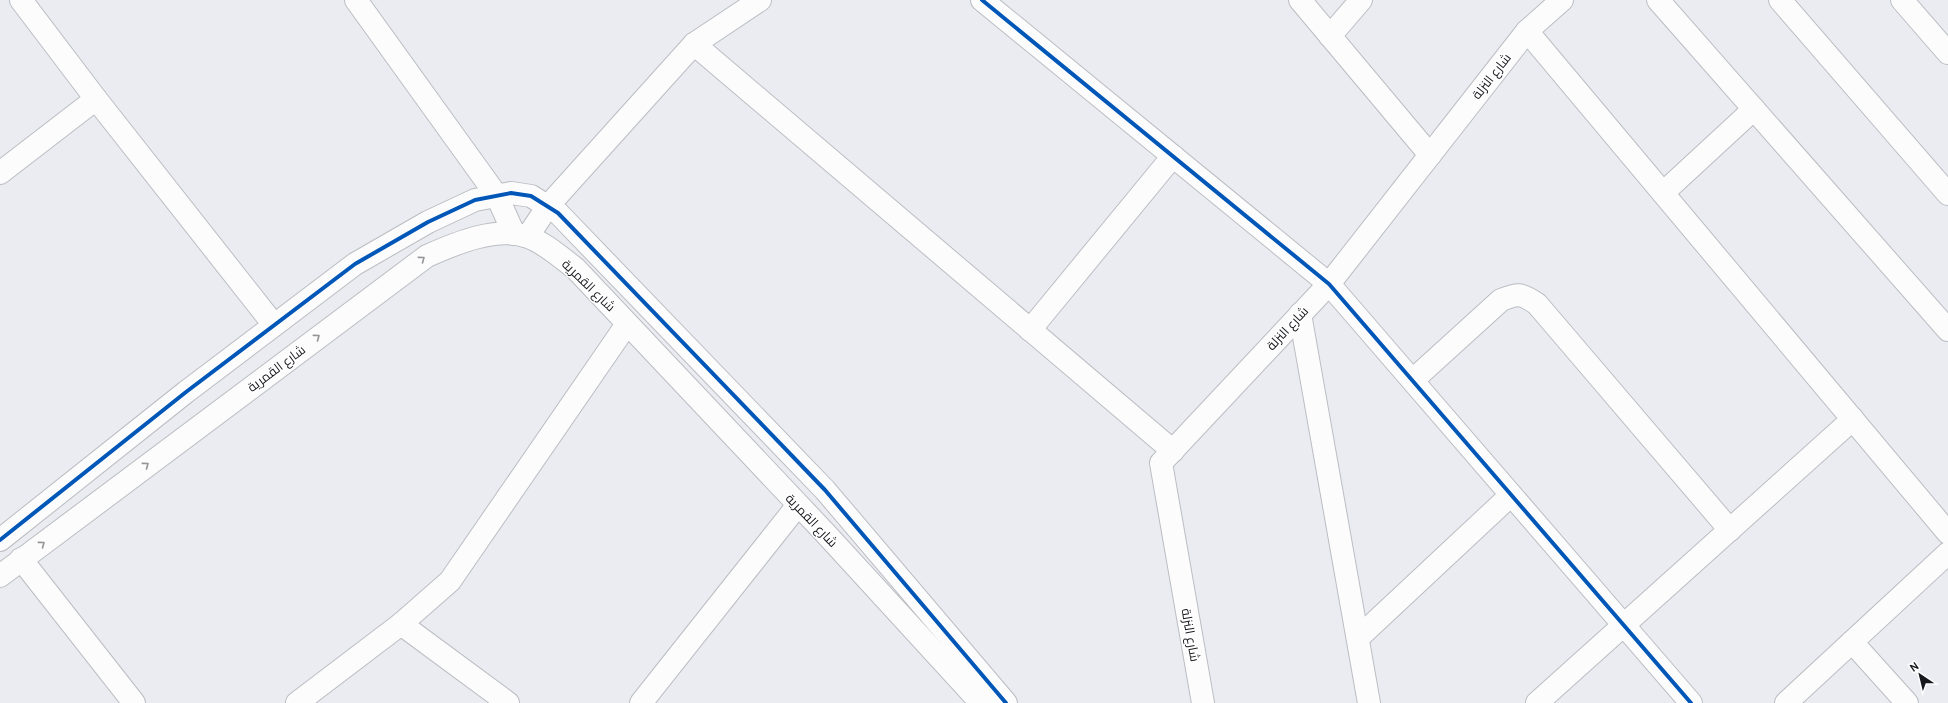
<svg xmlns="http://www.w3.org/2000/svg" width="1948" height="703" viewBox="0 0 1948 703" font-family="Cabin,Cairo,sans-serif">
<rect width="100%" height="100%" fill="#eaecf2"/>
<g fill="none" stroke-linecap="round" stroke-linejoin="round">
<g stroke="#bbbdc2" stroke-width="24">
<g id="street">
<polyline points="21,0 96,99 274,325"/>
<polyline points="356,0 497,196 514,234"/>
<polyline points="982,0 1329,284 1691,703"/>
<polyline points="1300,0 1430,155"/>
<polyline points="1658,0 1948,330"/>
<polyline points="1780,0 1948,194"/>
<polyline points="1902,0 1948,53"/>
<polyline points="1527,31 1948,533"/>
<polyline points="1330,36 1361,0"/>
<polyline points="694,44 1173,451"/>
<polyline points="0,173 96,99"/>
<polyline points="1663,193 1754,109"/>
<polyline points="528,236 548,206 694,44 760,0"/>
<polyline points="1300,314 1369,703"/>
<polyline points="1030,330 1173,156"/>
<path d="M1413,380l88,-80c17,-7 20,-7 36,4l193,226"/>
<polyline points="21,559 134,703"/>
<polyline points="401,624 508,703"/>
<polyline points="1358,638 1511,495"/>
<polyline points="1852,642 1907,703"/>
<polyline points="297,703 401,624 450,581 627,324"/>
<polyline points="641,703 798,505"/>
<polyline points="1203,703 1161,463 1329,284 1527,31 1562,0"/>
<polyline points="1537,703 1853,419"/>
<polyline points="1786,703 1948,553"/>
</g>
</g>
<g stroke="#bbbdc2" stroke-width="24">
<g id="secondary">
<polyline points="0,540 186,392 355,264 428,222 475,200 511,193 531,196 558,213 825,490 1006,703"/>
<path d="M0,576l427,-320c27,-12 71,-31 101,-19 17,6 32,20 47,31l252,267 154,168"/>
</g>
</g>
<use href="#street" stroke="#fcfcfd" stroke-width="22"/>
<use href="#secondary" stroke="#fcfcfd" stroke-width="22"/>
<g stroke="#fff" stroke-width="6">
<g id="cycleway">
<polyline points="982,0 1329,284 1691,703"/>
<polyline points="0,540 186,392 355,264 428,222 475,200 511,193 531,196 558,213 825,490 1006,703"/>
</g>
</g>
<use href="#cycleway" stroke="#0057b8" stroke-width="4"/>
</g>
<defs><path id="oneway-chevron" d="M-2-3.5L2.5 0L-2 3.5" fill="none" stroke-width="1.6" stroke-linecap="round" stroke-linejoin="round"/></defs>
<g stroke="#959598">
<use href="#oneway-chevron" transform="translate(422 259) rotate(-36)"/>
<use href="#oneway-chevron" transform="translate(317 337) rotate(-37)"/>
<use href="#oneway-chevron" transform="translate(146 465) rotate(-37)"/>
<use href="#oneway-chevron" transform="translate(42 544) rotate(-37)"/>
</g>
<g text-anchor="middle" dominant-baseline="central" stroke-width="3" stroke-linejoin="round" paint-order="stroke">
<g font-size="13" fill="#17181c" stroke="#fff">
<text transform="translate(1491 76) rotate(-52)">شارع النزلة</text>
<text transform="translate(589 285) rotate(44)">شارع القمرية</text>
<text transform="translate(1287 328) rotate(-47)">شارع النزلة</text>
<text transform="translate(276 368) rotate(-37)">شارع القمرية</text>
<text transform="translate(812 520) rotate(46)">شارع القمرية</text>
<text transform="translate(1191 635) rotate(80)">شارع النزلة</text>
</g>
</g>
<g transform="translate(1920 675) rotate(325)" stroke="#ffffff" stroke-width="3" paint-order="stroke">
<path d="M0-3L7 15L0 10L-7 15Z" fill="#17181c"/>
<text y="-6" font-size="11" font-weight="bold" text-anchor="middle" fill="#17181c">N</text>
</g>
</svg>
